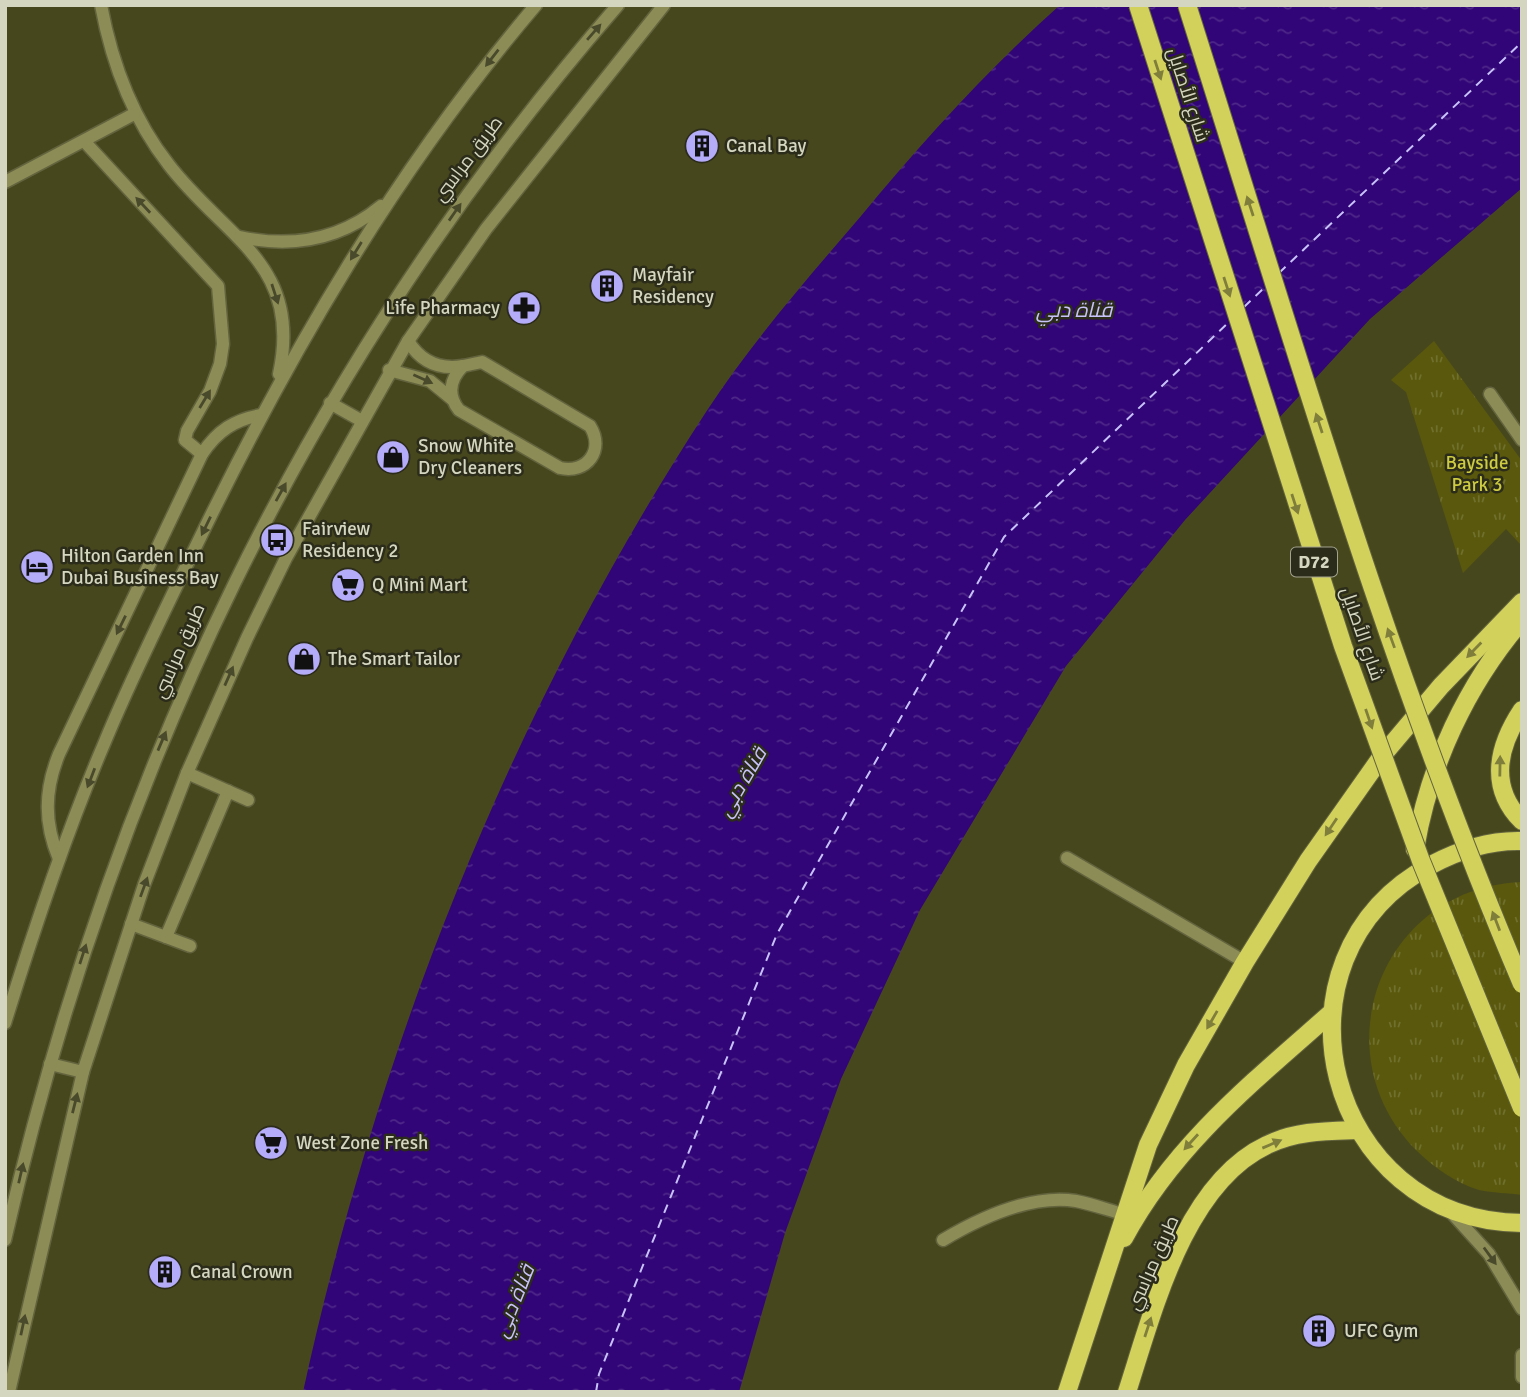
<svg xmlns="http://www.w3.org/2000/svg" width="1527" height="1397" viewBox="0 0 1527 1397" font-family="Signika,Cairo,sans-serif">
<defs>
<pattern id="grass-tufts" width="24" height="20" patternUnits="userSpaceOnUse" patternTransform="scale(1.75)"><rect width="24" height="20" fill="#59580c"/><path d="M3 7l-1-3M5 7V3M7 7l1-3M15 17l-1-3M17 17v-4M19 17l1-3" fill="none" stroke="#706f2e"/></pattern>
<pattern id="water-ripples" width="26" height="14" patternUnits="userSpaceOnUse" patternTransform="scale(1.75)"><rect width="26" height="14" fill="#310477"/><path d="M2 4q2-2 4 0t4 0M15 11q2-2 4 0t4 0" fill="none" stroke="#4e2889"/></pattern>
</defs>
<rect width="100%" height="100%" fill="#47471e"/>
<g fill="url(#grass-tufts)">
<polygon points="1434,341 1522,461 1522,546 1506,529 1463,573 1406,392 1391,380"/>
<path d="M1522,882v313c-14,-2 -29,-2 -43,-5 -23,-7 -46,-23 -63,-40 -97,-98 -34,-263 106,-268z"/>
</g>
<path fill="url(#water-ripples)" d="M1060,5h462v183l-152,131 -185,201 -119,146 -146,244 -79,169 -56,154 -46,159h-436c76,-348 208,-681 403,-980 45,-69 101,-133 155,-196 61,-74 127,-147 199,-211z"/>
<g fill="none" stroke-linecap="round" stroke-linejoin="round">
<g stroke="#c7c2fa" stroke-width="2" stroke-dasharray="9 7" stroke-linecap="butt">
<polyline points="1279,273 1522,42"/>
<polyline points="1244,307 1265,287"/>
<polyline points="596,1392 599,1374 777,934 1004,537 1230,321"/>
</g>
<g stroke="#63643e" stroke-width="15">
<g id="minor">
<path d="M101,5c11,59 31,113 68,160 56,73 134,99 110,209"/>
<polyline points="84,141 218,286 223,344 220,364 210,391 187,431 185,440 202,454"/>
<polyline points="5,182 134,114"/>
<path d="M240,237c52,11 100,3 141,-31"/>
<path d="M408,341c13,21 31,29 55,25"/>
<path d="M482,362l108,64c15,24 -3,48 -30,42l-101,-58c-12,-15 -9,-31 4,-44z"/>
<polyline points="389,370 430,381 452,399"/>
<polyline points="1490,394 1522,440"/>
<polyline points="330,403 362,421"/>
<polyline points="187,773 248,800"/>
<polyline points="1067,858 1245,962"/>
<path d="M59,859c-15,-36 -15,-68 0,-105l143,-300c15,-23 33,-35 60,-39"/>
<polyline points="131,924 190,946"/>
<polyline points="166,937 228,791"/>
<path d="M5,1023c29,-94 60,-188 99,-279 28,-68 61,-134 93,-200 93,-192 200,-376 339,-539"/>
<polyline points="50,1064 83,1072"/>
<polyline points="1450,1211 1489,1254 1522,1309"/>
<path d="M5,1240c106,-462 301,-876 613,-1235"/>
<path d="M943,1240c37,-22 88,-46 133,-39 16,3 32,9 47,13"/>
<polyline points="1522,1355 1522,1377"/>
<polyline points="9,1392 83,1072 144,885 187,773 247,638 286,558 408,341 486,229 664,5"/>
</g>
</g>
<g stroke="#63643e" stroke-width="20">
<g id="major">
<path d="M1522,710c-24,36 -34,77 0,111"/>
<path d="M1522,841c-32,-1 -63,9 -91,24 -173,93 -105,357 91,358"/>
<path d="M1415,849c14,-84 52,-165 107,-229"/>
<path d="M1124,1238c50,-93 129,-156 207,-225"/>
<polyline points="1067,1392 1148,1145 1186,1065 1245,962 1308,861 1382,756 1441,686 1522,602"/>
<path d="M1127,1392c26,-80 57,-208 140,-247 28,-14 59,-14 90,-15"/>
</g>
</g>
<use href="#minor" stroke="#8c8c56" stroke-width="12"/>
<use href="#major" stroke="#d2d15c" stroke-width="18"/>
<g stroke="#63643e" stroke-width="20" stroke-linecap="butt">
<g id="major-bridge">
<polyline points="1138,5 1343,646 1421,861 1522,1108"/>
<path d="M1187,5c104,328 200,662 335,979"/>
</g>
</g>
<use href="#major-bridge" stroke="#d2d15c" stroke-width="18"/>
</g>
<defs><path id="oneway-solid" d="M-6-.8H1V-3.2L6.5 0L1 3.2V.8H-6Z" transform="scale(1.75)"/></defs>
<g fill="#49492c">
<use href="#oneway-solid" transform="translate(594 32) rotate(-49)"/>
<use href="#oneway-solid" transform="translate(492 58) rotate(128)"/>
<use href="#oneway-solid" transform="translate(143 205) rotate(-133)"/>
<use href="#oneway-solid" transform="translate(455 212) rotate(-55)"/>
<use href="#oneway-solid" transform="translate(356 251) rotate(122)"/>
<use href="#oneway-solid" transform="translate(275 294) rotate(72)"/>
<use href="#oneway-solid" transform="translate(423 379) rotate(24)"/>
<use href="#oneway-solid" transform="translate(205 399) rotate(-59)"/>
<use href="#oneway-solid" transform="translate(281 492) rotate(-61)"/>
<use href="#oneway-solid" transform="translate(206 526) rotate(116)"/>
<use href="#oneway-solid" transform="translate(121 625) rotate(116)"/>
<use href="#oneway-solid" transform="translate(229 676) rotate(-66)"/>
<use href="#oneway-solid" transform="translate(162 741) rotate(-67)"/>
<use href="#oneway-solid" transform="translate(91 778) rotate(111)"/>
<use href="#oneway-solid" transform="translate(144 887) rotate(-70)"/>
<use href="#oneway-solid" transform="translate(83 954) rotate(-72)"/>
<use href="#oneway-solid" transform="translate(75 1103) rotate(-76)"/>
<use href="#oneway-solid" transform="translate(21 1173) rotate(-77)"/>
<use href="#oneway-solid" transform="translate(1490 1256) rotate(54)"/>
<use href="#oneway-solid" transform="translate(23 1325) rotate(-78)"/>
</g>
<g fill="#7f7e3b">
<use href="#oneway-solid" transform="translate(1158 70) rotate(72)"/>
<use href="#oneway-solid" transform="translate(1250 206) rotate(-108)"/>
<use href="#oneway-solid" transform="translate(1227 287) rotate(72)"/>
<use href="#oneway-solid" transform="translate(1319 423) rotate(-108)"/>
<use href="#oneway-solid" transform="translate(1295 504) rotate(72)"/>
<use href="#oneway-solid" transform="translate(1391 638) rotate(-110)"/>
<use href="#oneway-solid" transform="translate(1474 650) rotate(134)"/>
<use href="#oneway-solid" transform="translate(1369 719) rotate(71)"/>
<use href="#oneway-solid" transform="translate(1500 766) rotate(-89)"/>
<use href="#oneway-solid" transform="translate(1331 827) rotate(124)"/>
<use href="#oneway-solid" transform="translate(1496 921) rotate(-111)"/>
<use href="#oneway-solid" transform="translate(1212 1020) rotate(120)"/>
<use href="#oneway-solid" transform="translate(1191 1142) rotate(132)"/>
<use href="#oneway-solid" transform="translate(1272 1144) rotate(-23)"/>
<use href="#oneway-solid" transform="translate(1148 1327) rotate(-72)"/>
</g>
<defs>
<g id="building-disc" transform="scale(1.75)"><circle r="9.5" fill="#b4acf9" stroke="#2c2c1a"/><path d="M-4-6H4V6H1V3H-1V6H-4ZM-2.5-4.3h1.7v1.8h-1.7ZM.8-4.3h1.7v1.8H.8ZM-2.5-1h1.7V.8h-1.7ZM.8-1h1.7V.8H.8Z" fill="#111"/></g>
<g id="pharmacy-disc" transform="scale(1.75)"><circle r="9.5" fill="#b4acf9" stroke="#2c2c1a"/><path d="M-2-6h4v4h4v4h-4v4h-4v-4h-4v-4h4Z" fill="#111"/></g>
<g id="shop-disc" transform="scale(1.75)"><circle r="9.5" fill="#b4acf9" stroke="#2c2c1a"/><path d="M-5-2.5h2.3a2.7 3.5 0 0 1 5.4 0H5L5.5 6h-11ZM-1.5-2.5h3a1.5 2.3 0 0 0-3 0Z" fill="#111"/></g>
<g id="bus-disc" transform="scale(1.75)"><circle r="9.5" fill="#b4acf9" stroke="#2c2c1a"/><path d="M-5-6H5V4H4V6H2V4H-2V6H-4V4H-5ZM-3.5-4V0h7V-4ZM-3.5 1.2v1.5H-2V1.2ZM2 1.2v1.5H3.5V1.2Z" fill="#111"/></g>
<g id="hotel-disc" transform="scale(1.75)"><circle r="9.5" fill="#b4acf9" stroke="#2c2c1a"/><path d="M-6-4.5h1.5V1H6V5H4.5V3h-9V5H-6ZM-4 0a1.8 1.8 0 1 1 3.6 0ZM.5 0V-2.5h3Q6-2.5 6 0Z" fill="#111"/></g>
<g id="supermarket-disc" transform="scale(1.75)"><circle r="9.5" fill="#b4acf9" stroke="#2c2c1a"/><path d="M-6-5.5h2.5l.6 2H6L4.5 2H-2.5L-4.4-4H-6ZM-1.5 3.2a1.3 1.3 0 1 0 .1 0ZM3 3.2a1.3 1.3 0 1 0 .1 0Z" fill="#111"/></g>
</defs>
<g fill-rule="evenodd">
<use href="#building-disc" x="702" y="146"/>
<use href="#building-disc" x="607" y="286"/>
<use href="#pharmacy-disc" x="524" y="308"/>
<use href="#shop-disc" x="393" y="457"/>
<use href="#bus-disc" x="277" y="540"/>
<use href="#hotel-disc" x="37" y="567"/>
<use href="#supermarket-disc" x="348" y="585"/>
<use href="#shop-disc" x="304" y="659"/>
<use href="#supermarket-disc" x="271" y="1143"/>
<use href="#building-disc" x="165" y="1272"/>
<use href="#building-disc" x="1319" y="1331"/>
</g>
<g text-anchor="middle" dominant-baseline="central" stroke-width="5" stroke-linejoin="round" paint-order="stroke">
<rect fill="#2c2c1a" stroke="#a2a38e" stroke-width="2" x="1291" y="547.5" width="46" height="29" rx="5"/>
<g font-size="18" font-weight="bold" fill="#d5d6c0">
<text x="1314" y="562">D72</text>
</g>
<g font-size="19" fill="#d5d6c0" stroke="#2c2c1a">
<text transform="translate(1188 95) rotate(72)">شارع الأصايل</text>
<text transform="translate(468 159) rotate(-53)">طريق مراسي</text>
<text transform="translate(1362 634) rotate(71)">شارع الأصايل</text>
<text transform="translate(179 651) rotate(-66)">طريق مراسي</text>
<text transform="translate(1153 1263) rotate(-66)">طريق مراسي</text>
</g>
<g font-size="19" fill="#d5d6c0" stroke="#2c2c1a" text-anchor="start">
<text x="726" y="146">Canal Bay</text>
<text x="632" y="275">Mayfair<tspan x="632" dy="22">Residency</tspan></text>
<text x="500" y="308" text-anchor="end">Life Pharmacy</text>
<text x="418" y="446">Snow White<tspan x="418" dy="22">Dry Cleaners</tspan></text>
<text x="302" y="529">Fairview<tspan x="302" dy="22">Residency 2</tspan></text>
<text x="61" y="556">Hilton Garden Inn<tspan x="61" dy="22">Dubai Business Bay</tspan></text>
<text x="372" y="585">Q Mini Mart</text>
<text x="328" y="659">The Smart Tailor</text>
<text x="296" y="1143">West Zone Fresh</text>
<text x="190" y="1272">Canal Crown</text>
<text x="1344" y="1331">UFC Gym</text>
</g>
<g font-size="19" fill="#cdcb3f" stroke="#2c2c1a">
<text x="1477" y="463">Bayside<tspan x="1477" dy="22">Park 3</tspan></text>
</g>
<g font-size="21" font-style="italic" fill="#c7c2fa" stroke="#2c2c1a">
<text x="1074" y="310">قناة دبي</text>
<text transform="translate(742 782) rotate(-60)">قناة دبي</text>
<text transform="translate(514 1301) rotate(-68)">قناة دبي</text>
</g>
</g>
<rect width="1527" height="1397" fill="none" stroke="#d5d6c0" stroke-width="14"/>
</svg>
